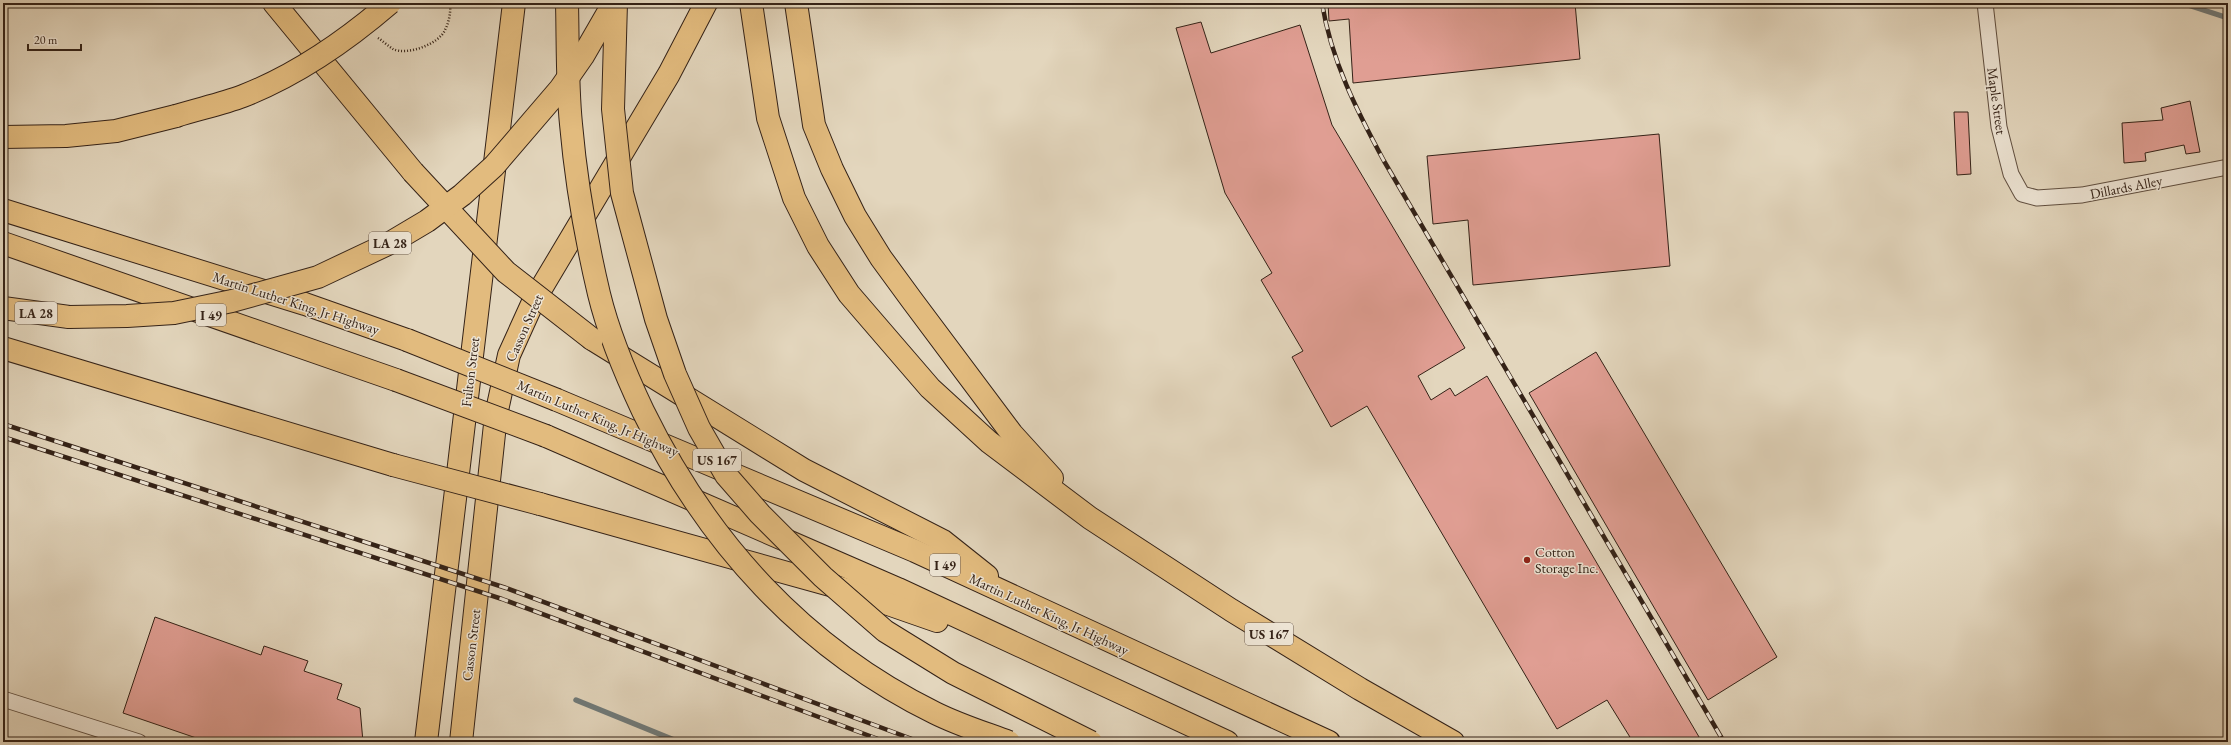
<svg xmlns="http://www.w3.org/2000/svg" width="2231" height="745" viewBox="0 0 2231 745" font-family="'EB Garamond',serif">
<rect width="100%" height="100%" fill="#e3d6bd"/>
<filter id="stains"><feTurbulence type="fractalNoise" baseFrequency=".005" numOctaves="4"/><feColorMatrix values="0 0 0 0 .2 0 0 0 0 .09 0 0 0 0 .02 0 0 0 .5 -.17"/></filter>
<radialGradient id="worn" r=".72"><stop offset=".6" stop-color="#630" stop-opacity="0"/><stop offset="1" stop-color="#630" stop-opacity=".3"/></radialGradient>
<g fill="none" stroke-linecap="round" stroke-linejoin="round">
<g stroke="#717b7a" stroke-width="5.5">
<polyline points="2182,3 2228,18"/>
<polyline points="576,700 679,742"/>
</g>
</g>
<g fill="#e09e93" stroke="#342217">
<polygon points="1328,3 1575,3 1580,59 1353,83 1349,19 1329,21"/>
<polygon points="1201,22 1211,53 1300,25 1332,125 1465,348 1418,376 1431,400 1450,388 1455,396 1487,376 1702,742 1633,742 1607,700 1557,729 1367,406 1331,427 1292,357 1303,351 1261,280 1272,273 1225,193 1176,28"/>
<polygon points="2190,101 2200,152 2186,154 2184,145 2145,153 2146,161 2124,163 2122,123 2163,120 2161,108"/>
<polygon points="1954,112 1968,112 1971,174 1957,175"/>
<polygon points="1659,134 1670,266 1473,285 1468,220 1433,224 1427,156"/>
<polygon points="1596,352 1777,657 1708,700 1529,393"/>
<polygon points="155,617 261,655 264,646 308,661 304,671 342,684 337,699 360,708 363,742 208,742 123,713"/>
</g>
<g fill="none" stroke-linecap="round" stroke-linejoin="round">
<g stroke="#604f40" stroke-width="17">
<g id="minor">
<polyline points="1985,3 1999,127 2011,174 2022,194 2037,198 2082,195 2228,167"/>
<polyline points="3,699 139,742"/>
</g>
</g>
<g stroke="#342217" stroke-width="24">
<g id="primary">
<polyline points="426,742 514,3"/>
<polyline points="461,742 496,415 509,355 533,302 669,74 706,3"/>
</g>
</g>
<g stroke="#342217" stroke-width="24">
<g id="motorway">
<polyline points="274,3 413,172"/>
<polyline points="751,3 768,118 794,198 818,246 849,294 930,388 989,442 1090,518 1231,610 1360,689 1453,742"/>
<polyline points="796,3 814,125 832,169 855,216 881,258 911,299 1012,434 1052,478"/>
<polyline points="3,137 66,136 116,131 176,116"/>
<polyline points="3,210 305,304 407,340"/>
<polyline points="3,243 396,380"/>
<polyline points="3,308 69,317"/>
<polyline points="592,339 804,470 943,541 987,576"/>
<polyline points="3,348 393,465"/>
<polyline points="557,400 915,551 1329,742"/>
<polyline points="546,436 898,589 1227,742"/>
<polyline points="540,504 848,590 937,621"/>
</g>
</g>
<path stroke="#342217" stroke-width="2.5" stroke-dasharray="1 2" stroke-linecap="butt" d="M378,38c5,3 10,8 15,11 14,7 46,-5 52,-19 4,-8 6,-18 5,-27"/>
<use href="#minor" stroke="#ede4d4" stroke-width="15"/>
<use href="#primary" stroke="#e2bb7e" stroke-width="22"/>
<use href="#motorway" stroke="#e2bb7e" stroke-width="22"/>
<g stroke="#342217" stroke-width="4.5">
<g id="rail">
<path d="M1322,3c9,57 35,108 62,158l340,581"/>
<polyline points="3,424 506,588 920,742"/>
<polyline points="3,437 502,599 886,742"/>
</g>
</g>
<use href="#rail" stroke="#ede4d4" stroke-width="3" stroke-dasharray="9" stroke-linecap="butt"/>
<g stroke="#342217" stroke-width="24" stroke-linecap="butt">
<g id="motorway-bridge">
<path d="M567,3c1,40 0,81 4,121 5,57 15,115 28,170 10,41 26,79 44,117 64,131 160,237 292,302 24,12 50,20 74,29"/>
<polyline points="616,3 613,109 622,193 656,319 675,374 699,428 726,475 760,514 823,577 885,631 953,673 1091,742"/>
<path d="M176,116c22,-7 46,-12 67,-20 54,-21 104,-56 147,-93"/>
<polyline points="413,172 506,272 592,339"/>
<polyline points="69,317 127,316 174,313 232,301 318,277 390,243 427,221 462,195 494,166 560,89 583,56 613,4"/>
<polyline points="407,340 557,400"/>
<polyline points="396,380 546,436"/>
<polyline points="393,465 540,504"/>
</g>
</g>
<use href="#motorway-bridge" stroke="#e2bb7e" stroke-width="22"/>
</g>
<circle fill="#8f2418" stroke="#ede4d4" stroke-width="1.5" cx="1527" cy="560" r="4"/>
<g text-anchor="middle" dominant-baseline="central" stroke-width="3" stroke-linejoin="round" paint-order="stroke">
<g fill="#ede4d4" stroke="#6c5c50" stroke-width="1">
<rect x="369" y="232" width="42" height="22" rx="3"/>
<rect x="15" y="302" width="42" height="22" rx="3"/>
<rect x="196" y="304" width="30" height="22" rx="3"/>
<rect x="693" y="449" width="48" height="22" rx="3"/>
<rect x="930" y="554" width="30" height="22" rx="3"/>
<rect x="1245" y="623" width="48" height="22" rx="3"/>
</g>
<g font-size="13" font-weight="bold" fill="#342217">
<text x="390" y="243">LA 28</text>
<text x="36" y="313">LA 28</text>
<text x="211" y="315">I 49</text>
<text x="717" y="460">US 167</text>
<text x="945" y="565">I 49</text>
<text x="1269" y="634">US 167</text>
</g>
<g font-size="14" fill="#342217" stroke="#ede4d4">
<text transform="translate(1997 101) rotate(82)">Maple Street</text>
<text transform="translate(2126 187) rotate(-11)">Dillards Alley</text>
<text transform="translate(296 303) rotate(18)">Martin Luther King, Jr Highway</text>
<text transform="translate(524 328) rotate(-66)">Casson Street</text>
<text transform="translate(470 372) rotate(-83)">Fulton Street</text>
<text transform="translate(598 418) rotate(23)">Martin Luther King, Jr Highway</text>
<text transform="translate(1049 614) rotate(25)">Martin Luther King, Jr Highway</text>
<text transform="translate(471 645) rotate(-83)">Casson Street</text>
</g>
<g font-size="14" fill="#342217" stroke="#ede4d4" text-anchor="start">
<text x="1535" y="552">Cotton<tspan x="1535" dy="16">Storage Inc.</tspan></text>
</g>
</g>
<rect width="2231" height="745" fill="none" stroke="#e3d6bd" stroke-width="16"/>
<rect x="4" y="4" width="2223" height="737" fill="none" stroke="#342217" stroke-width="2"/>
<rect x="8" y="8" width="2215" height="729" fill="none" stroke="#342217"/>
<path d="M28 44v6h53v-6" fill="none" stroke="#342217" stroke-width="2"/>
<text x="34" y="44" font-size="12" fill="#342217" stroke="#ede4d4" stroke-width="3" paint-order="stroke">20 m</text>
<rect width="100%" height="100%" filter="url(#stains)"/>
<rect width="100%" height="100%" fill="url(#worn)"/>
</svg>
